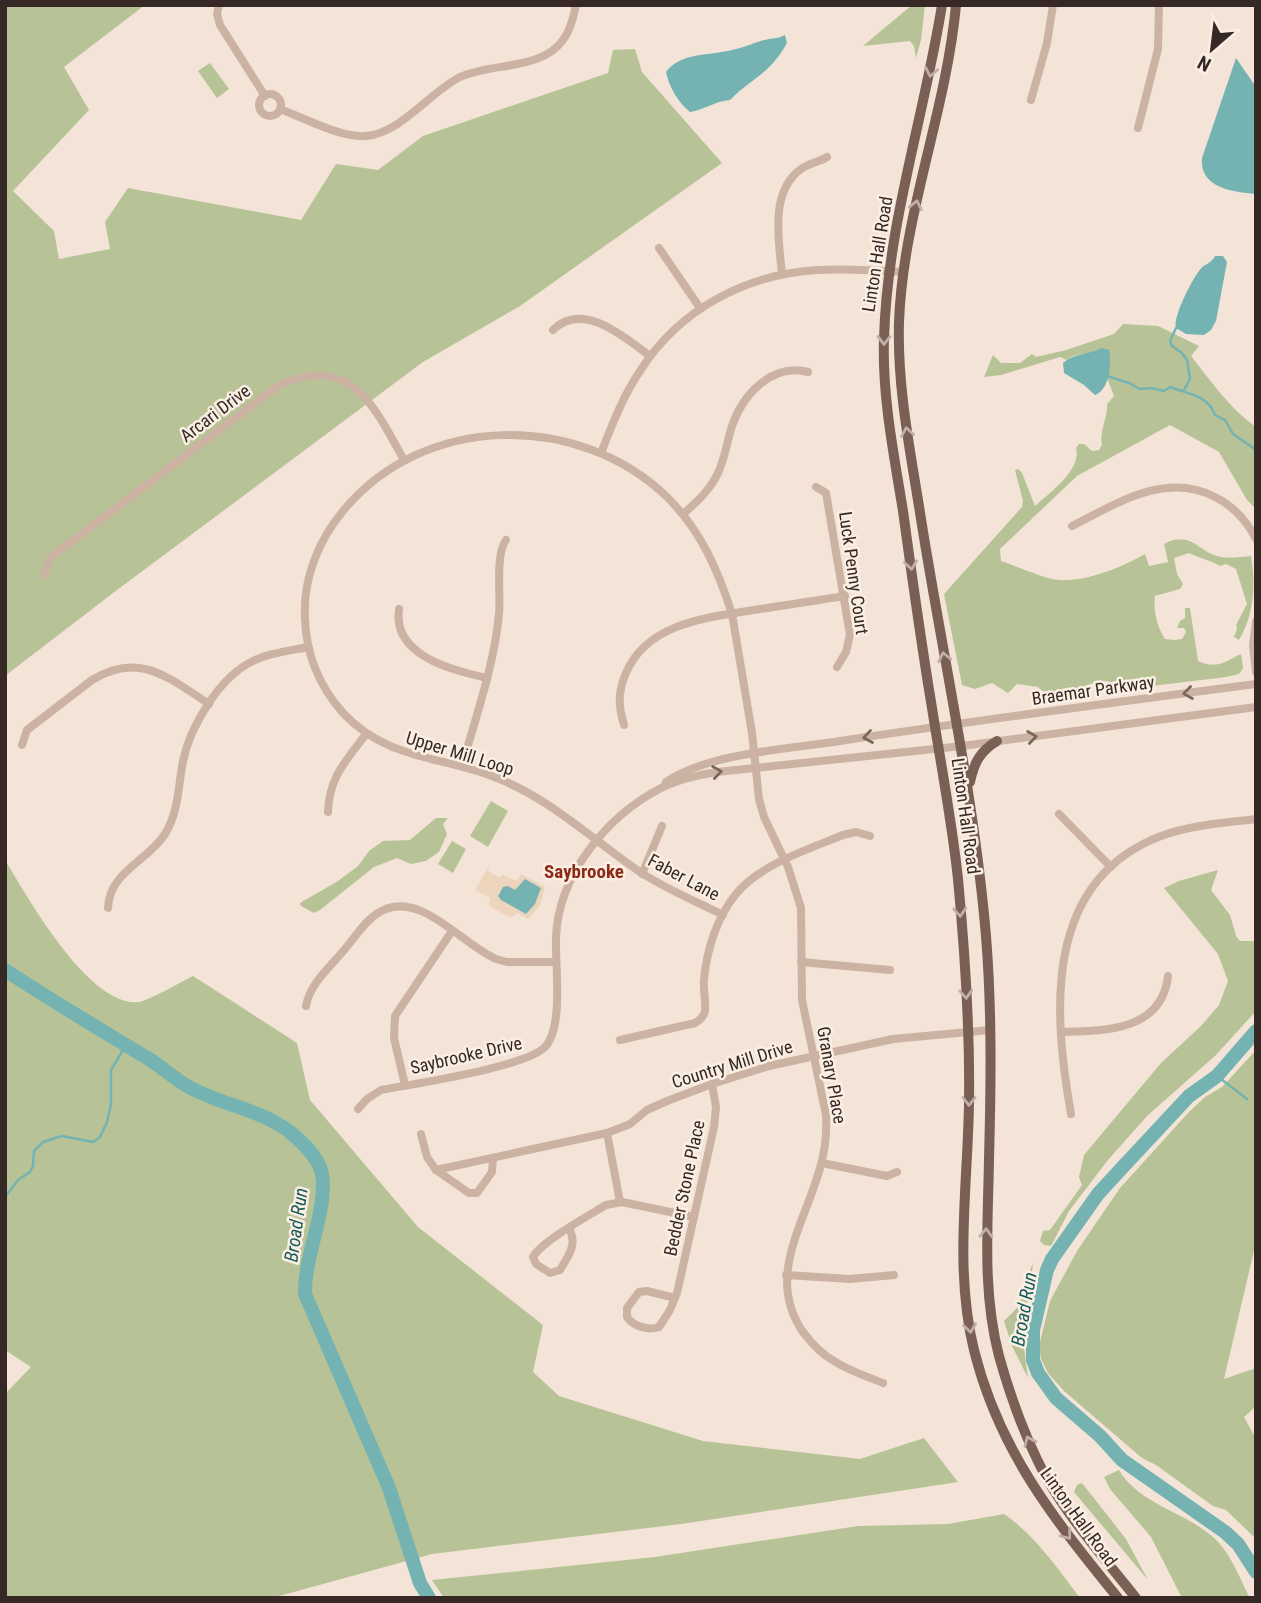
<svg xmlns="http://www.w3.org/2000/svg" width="1261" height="1603" viewBox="0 0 1261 1603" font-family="'Roboto Condensed',sans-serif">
<rect width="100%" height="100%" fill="#f3e4d7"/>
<g fill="#b7c396">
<polygon points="5,5 145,5 64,67 89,110 13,191 54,231 59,259 110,249 105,222 128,188 301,220 336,164 378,170 423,136 608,73 613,50 635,49 642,72 722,163 520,306 423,362 113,593 5,676"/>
<polygon points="912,5 925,5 921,40 916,58 914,46 910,41 863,46"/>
<polygon points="210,63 229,89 217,98 198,71"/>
<path d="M1123,324l35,2 41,20 -8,10c20,25 38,52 65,71v82l-9,-9 -28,-48 -49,-27 -93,51 -77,73 1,12c16,5 43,18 59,19 29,1 60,-12 85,-26l4,12 19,-4 -4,-18c26,-14 34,7 53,12 10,3 23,1 34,0 5,28 3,59 -12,84l-5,-3 3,-8 -1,-4 11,-21 -11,-35 -10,-5 -6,2c-11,-7 -20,-7 -31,-13l-15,5 3,16 6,10 -3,5 -25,7c-2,14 2,31 10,43l10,1 7,-1 4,-7 -2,-4h-7l3,-7 5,-3v-10h5l8,53c19,9 28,0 43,-7l2,14 -4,6 -13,3 -98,12 -9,-1 -12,-7 -17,3 -20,11 -20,3 -12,-11 -21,-3 -9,9 -16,-10 -17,6 -13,-4 -18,-91 78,-87 1,-6 -8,-31 3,-1 4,4 13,33c14,-13 47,-36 41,-58l3,-4h5l8,7 7,-1 3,-5c-3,-14 6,-27 5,-41l7,-8 -7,-18 2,-9 -12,-19c-9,6 -22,2 -30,10l-7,-3 -59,18 -17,2 9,-22 8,8h19l12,-9 4,3 30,-7 48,-16z"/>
<polygon points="491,801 508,811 488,847 470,836"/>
<polygon points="436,818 448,818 443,824 447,834 439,852 426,861 411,864 397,858 374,867 320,910 314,913 301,906 300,903 338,881 358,866 369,851 383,841 410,840"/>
<polygon points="452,841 466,849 453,873 438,864"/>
<path d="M5,860c22,36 84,148 134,142 11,-2 42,-20 54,-26l104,67 13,57 108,127 125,98 -10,47 26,24 144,45 157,18 64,-21 34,44 -277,42 -249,30 -160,44h-267v-204l26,-27 -26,-17z"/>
<polygon points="1218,870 1211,890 1230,915 1236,936 1240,941 1256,941 1256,1011 1216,1055 1147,1116 1108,1160 1069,1211 1051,1246 1044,1245 1040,1241 1043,1231 1050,1230 1082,1185 1079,1177 1084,1155 1161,1063 1201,1026 1219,1005 1228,981 1218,954 1164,888 1179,881"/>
<polygon points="1256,1050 1256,1242 1224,1379 1256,1368 1256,1411 1254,1408 1244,1417 1256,1439 1256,1539 1226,1510 1213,1506 1156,1465 1142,1458 1064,1391 1048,1373 1041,1359 1039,1346 1050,1301 1077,1251 1120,1188 1189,1112 1205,1097 1222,1087"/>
<polygon points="1033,1262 1031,1284 1022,1332 1028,1378 1012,1346 1004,1321 1019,1306"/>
<path d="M1119,1470c20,34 66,42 94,67 18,16 26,40 37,61h-68l-31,-61 -41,-48 -6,-12z"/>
<polygon points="1082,1483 1126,1539 1148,1580 1074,1492 1077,1485"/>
<path d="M1004,1514c32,22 53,54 76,84h-636l-12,-18 223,-23 203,-31 90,-2z"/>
</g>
<path fill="#edd4bd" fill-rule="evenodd" d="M489,866l-1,5 12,7 2,-3 15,6 4,-7 24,13 -5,19 -12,13 -11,-6 -6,5 -22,-12 1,-8 -15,-8zM508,886l7,5 11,23 -27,-16 -1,-5z"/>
<g fill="#74b3b1">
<path d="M785,35l2,8c-17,31 -34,34 -57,57 -15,1 -26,10 -40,12 -12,-10 -21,-25 -24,-40 15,-20 43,-16 66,-22 11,-2 21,-7 32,-10 8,-2 14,-1 21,-5z"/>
<path d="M1236,58l20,29v107c-23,-2 -57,-6 -54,-36z"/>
<path d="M1215,256h8l4,6 -11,59 -5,9 -7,5 -18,-1 -10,-6c-3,-12 15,-46 23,-57 4,-7 12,-7 16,-15z"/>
<path d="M1102,348l7,2c3,14 1,39 -14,45l-11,-10 -20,-12 -1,-10c11,-10 24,-8 39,-15z"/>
<polygon points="525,879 541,888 535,904 526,914 501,900 498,896 503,887 508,886 515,890"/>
</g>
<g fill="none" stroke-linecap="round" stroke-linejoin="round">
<g stroke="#74b3b1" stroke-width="2.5">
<polyline points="1176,328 1170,341 1172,346 1182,353 1187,360 1190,379 1184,390"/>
<path d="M1107,376l22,7 11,6 11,-1 13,3 6,-4c18,7 38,8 45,28l10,5 8,14 23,16"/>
<polyline points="1217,1076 1247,1099"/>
<polyline points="5,1197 18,1180 30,1172 33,1166 34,1151 43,1142 62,1136 93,1142 100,1137 107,1122 111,1104 111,1070 126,1045"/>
</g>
<g stroke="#74b3b1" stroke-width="14">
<path d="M5,970c47,31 96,60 144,89 14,9 26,20 40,28 32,18 71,22 101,45 12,10 29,25 32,42 6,36 -18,81 -17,120l84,194 31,95 9,15"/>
<polyline points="1256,1031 1217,1076 1189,1096 1120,1170 1098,1194 1052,1259 1047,1270 1033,1330 1033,1360 1038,1373 1056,1398 1100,1436 1122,1460 1225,1532 1238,1544 1256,1572"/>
</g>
<g stroke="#ccb2a2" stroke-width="8">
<polyline points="219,5 217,14 220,25 265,96"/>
<circle cx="270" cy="105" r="11"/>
<polyline points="1031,100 1047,43 1053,5"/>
<path d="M280,109c24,9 61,29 86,27 35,-3 64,-44 94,-59 29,-13 66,-8 92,-26 16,-12 20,-27 24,-46"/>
<polyline points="1138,128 1158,49 1159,5"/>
<polyline points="659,248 700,308"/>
<path d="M782,274c-3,-33 -13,-82 19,-105 8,-6 18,-7 26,-12"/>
<path d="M553,330c30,-30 72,8 97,26"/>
<path d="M601,453c11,-28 22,-57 39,-82 39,-61 105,-97 178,-101 28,-2 57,1 85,2"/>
<polyline points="816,487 826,493 850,635 846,652 837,667"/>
<path d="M683,514c14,-12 27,-24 35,-41 7,-15 9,-31 14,-47 11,-32 40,-63 76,-54"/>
<path d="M1072,526c44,-22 93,-55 143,-29 18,9 32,24 41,42"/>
<path d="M44,575l7,-18 227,-171c73,-34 95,19 126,74"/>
<path d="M399,609c-7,47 54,61 88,69"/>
<polyline points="1256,621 1253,645 1256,672"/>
<path d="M624,725c-6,-19 -6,-34 2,-52 22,-52 86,-56 134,-64 28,-4 57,-9 85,-13"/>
<path d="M22,745l5,-15 65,-50c48,-29 77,-2 117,24"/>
<path d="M462,766c14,-50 32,-100 37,-152 2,-19 -4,-59 7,-74"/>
<path d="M666,782c42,-29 123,-33 174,-41 138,-21 277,-39 416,-57"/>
<path d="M328,812c1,-35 18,-51 38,-78"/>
<polyline points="1059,814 1111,867"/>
<polyline points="642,874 662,826"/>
<path d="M108,908c1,-36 40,-47 57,-74 14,-23 13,-47 18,-73 7,-34 36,-83 68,-99 17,-9 38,-11 57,-15"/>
<path d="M723,915c-28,-14 -57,-26 -83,-43 -50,-34 -92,-76 -151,-97 -53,-19 -104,-17 -146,-62 -24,-27 -37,-60 -38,-95 -2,-39 13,-77 38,-107 80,-98 236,-100 325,-13 33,33 50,72 64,116l20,119 7,66 5,18 24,50 13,41 1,92 24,115c1,18 -1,36 -6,53 -15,55 -55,109 -17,164 9,12 18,22 31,29 15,10 32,15 49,22"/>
<polyline points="801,962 890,970"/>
<path d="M306,1006c4,-23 25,-40 39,-57 10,-12 20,-28 33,-36 40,-26 83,31 118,46l11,3h49"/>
<path d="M1061,1032c44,-1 101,-1 107,-56"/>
<path d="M620,1040l75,-17c5,-3 9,-6 10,-12 1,-10 -2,-22 -1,-32 3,-30 13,-62 32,-85 23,-29 73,-45 107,-59l13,-3 14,4"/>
<polyline points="405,1085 394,1038 395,1016 452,931"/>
<path d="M358,1109l9,-10 14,-9c32,-6 145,-23 164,-43 19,-20 10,-82 11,-109 2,-63 51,-122 105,-150 18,-9 37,-13 56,-16l245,-26 294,-39"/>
<path d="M1071,1114c-18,-102 -28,-233 90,-278 30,-11 63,-13 95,-17"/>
<polyline points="607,1133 620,1202"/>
<polyline points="421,1134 427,1157 436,1170 607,1133 630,1124 647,1110 667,1101 712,1084 769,1066 893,1039 990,1030"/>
<polyline points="822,1163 887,1176 897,1172"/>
<polyline points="436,1170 469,1193 477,1193 492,1172 493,1158"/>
<path d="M569,1228c9,17 -1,28 -9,42l-10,3 -14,-9 -3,-7c9,-16 55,-41 73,-52l16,-3 72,15"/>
<polyline points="786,1275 850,1279 894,1275"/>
<path d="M675,1298l-28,-7 -8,1 -12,16v9c6,9 21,14 32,10l11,-17 7,-17 37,-166 2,-20 -4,-23"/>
</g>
<g stroke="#7a5f55" stroke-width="10">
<path d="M942,5c-18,112 -55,221 -58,334 -2,57 10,116 19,172 9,66 18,131 29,197 9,57 20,114 26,171 7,74 12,149 11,223 -1,82 -15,167 5,248 25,101 80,169 144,248"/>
<path d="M956,5c-10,108 -53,209 -57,317 -2,67 12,132 22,197 22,139 53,276 65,417 6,74 5,148 3,223 -1,66 -7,132 10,197 12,43 27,84 48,123 25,43 58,80 89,119"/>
<path d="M970,782c4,-19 10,-31 27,-41"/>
</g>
</g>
<defs><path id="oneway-chevron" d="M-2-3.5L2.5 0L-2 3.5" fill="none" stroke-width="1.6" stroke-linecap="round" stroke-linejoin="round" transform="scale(1.75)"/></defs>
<g stroke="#c1aea4">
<use href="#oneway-chevron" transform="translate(931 72) rotate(101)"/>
<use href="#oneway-chevron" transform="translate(916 205) rotate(-78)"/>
<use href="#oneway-chevron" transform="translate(884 340) rotate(91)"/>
<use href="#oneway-chevron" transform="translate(907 432) rotate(-99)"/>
<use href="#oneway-chevron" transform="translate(911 565) rotate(82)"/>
<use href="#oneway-chevron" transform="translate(944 657) rotate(-102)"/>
<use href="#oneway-chevron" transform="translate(960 912) rotate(86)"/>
<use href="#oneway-chevron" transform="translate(966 994) rotate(86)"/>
<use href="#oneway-chevron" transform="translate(969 1101) rotate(90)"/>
<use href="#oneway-chevron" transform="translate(986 1233) rotate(-88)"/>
<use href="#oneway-chevron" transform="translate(970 1328) rotate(81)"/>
<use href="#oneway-chevron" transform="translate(1029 1441) rotate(-114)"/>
<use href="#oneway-chevron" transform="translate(1067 1535) rotate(52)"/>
</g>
<g stroke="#7a675d">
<use href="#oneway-chevron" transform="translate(1188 693) rotate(172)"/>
<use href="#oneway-chevron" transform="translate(868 737) rotate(171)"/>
<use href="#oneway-chevron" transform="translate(1032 737) rotate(-8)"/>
<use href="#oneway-chevron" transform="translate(717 772) rotate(-8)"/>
</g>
<g text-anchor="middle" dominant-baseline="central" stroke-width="5" stroke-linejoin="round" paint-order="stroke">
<g font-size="18" fill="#362925" stroke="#fbefe4">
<text transform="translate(877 254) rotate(-81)">Linton Hall Road</text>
<text transform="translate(215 413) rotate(-37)">Arcari Drive</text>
<text transform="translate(854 573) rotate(82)">Luck Penny Court</text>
<text transform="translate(1093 690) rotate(-8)">Braemar Parkway</text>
<text transform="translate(460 753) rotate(17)">Upper Mill Loop</text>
<text transform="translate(966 816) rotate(82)">Linton Hall Road</text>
<text transform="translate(684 877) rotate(28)">Faber Lane</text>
<text transform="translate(466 1055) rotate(-13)">Saybrooke Drive</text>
<text transform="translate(732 1064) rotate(-17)">Country Mill Drive</text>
<text transform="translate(832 1075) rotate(80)">Granary Place</text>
<text transform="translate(684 1188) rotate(-78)">Bedder Stone Place</text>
<text transform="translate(1079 1517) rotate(54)">Linton Hall Road</text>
</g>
<g font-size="19" font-weight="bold" fill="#8c2b17" stroke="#fbefe4">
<text x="584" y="871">Saybrooke</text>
</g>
<g font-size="19" font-style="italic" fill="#175b5b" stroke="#fbefe4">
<text transform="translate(296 1225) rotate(-82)">Broad Run</text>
<text transform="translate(1024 1309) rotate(-80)">Broad Run</text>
</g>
</g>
<rect width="1261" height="1603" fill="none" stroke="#362925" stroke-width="14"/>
<g transform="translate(1212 49) rotate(208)" stroke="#fbefe4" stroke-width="5" paint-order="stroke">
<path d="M0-5L12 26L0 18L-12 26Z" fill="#362925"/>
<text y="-10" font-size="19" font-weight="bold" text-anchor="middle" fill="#362925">N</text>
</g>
</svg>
